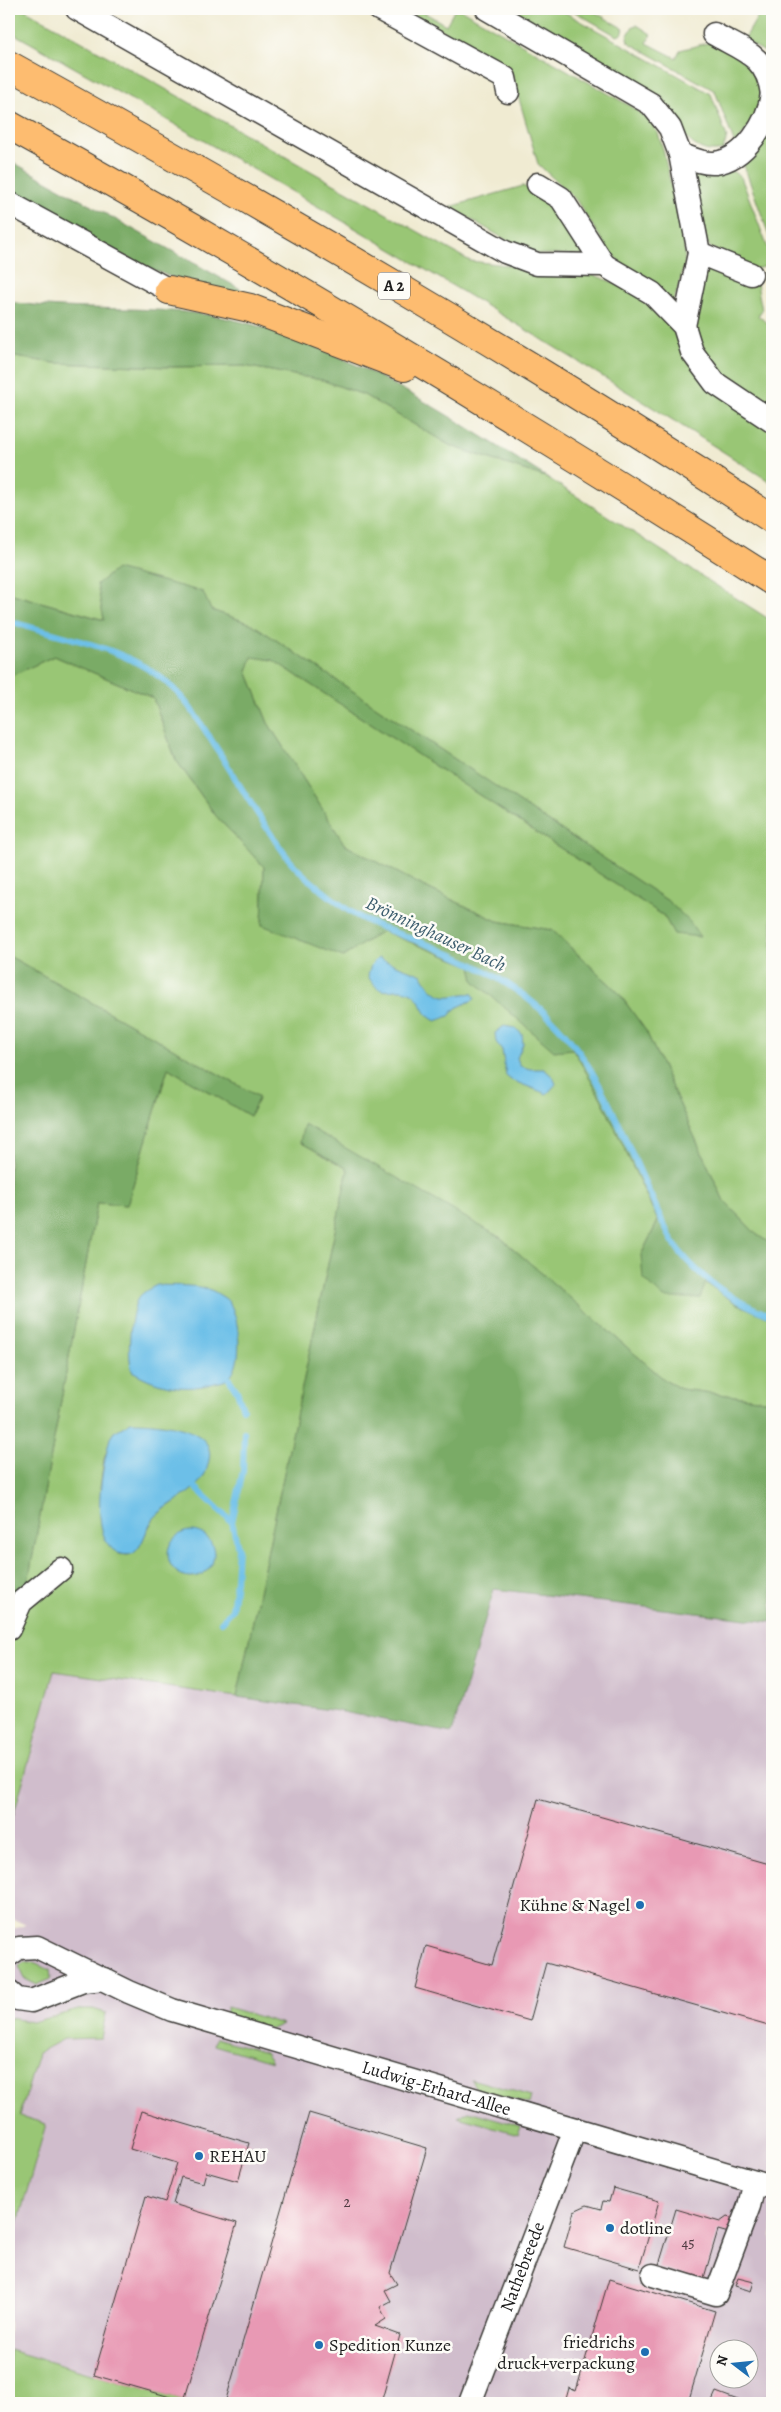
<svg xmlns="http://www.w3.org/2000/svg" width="781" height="2412" viewBox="0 0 781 2412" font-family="Alegreya,serif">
<rect width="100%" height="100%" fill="#fdfcf7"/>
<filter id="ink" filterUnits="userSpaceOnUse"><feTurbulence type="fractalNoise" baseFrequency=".02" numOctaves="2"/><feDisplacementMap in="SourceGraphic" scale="10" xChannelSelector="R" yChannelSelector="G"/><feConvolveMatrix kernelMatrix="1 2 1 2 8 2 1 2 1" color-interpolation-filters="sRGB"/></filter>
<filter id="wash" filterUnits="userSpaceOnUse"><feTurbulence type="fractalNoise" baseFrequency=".0096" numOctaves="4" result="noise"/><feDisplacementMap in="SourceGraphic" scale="20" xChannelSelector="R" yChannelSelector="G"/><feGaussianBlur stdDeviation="1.12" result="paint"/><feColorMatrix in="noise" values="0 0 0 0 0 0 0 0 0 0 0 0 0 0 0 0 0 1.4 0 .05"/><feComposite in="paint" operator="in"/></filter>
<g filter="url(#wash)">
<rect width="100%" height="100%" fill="#f0ebd2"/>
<path fill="#d0bdcc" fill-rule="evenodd" d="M494,1589l278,33v781h-581l-182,-53v-96l37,-130 -26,-8 18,-63 26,-14 37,-1 -8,-29 -22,2 -39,11 -23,-4v-88l17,-5 -17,-8v-86l45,-160 284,40 113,22zM718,2350h30v30h-30z"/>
<g fill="#99c674" stroke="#5a7148" fill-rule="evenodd">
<path d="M9,9h15l446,252 121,13 24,9 33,18 124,130v52c-249,-160 -505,-308 -763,-452z"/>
<polygon points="403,9 418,9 446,25 455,9 460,9 630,106 649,120 658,133 663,149 684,244 685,263 677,292 673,301 623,265 609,251 576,200 538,164 510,68"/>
<path d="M503,9h56l152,85 16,43 -4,13c-17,4 -29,-3 -40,-16z"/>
<polygon points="570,9 594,9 593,11 624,29 622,34 617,36"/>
<polygon points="762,9 772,9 772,56 744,40"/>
<path d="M637,25l14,9 -4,9 29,15 4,-8 31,-8c12,7 26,13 36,22 30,26 6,57 -12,81l-20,-54 -87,-49 -1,-5 6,-11z"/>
<polygon points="772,127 772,244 743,163 755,154"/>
<polygon points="729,169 741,177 772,259 772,265 755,269 711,248 707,243 691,170"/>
<polygon points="523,186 550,201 587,255 538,254 513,244 450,207"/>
<polygon points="707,262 757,284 762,310 758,316 772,326 772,401 756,398 717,374 698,341 694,322"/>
<polygon points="9,356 54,363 168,367 244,366 322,380 364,395 451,446 548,478 772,621 772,1245 756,1234 724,1201 646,1031 618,992 552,930 497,921 423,886 345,845 268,723 247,671 252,656 273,660 664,916 674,934 668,901 252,624 211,610 105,620 9,593"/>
<path d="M54,656l99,42 23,62 40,56 48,51 -2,58 120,5 89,36 102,83 29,51 56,121 -17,34 65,28 31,21 35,15v82l-91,-12 -15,-8 -165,-143 -201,-96 48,27 -111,528 -183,-26 -45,160v-227l19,-22 69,-379 30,2 41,-137 82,48 9,-19 -250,-141v-279zM114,1432l81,55 -40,29 -19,35 -8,4 -9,-1 -19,-66 4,-29z"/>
<polygon points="24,1962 31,1962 50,1970 51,1979 37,1985 25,1979 19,1966"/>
<polygon points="227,2007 283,2024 272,2029 225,2015"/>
<polygon points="82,2009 93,2009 106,2013 101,2038 64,2039 38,2053 20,2116 46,2124 9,2254 9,2018 32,2022"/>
<polygon points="216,2038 265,2052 272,2062 214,2045"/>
<polygon points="471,2079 531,2096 529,2104 476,2089"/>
<polygon points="469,2111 521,2126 518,2134 458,2117"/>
<polygon points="9,2350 184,2401 191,2403 9,2403"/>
</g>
<g fill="#7aab66" stroke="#4b6441">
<path d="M9,160l253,141c-33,-7 -65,-14 -96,-26 -55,-22 -106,-54 -157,-81z"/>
<path d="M9,302c66,10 134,3 200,13 121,20 237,99 339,163l-97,-32 -87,-51 -42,-15 -78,-14 -76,1 -114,-4 -45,-7z"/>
<polygon points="116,569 203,592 211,610 252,624 668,901 690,922 700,937 674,934 664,916 273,660 252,657 247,671 268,723 345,845 423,886 497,921 552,930 618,992 646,1031 724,1201 756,1234 772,1245 772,1319 737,1304 706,1283 700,1298 664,1298 643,1278 641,1255 658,1221 602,1100 573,1049 554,1051 474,981 471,966 382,931 343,957 262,925 264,867 216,816 176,760 153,698 54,656 9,677 9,593 104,620 97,584"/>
<polygon points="9,956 259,1097 250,1116 168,1068 127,1205 97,1203 28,1582 9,1604"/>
<polygon points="304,1124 501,1238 666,1381 681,1389 772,1401 772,1622 494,1589 452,1733 338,1711 237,1697 348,1169 300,1142"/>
</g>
<g fill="#6cbfe8" stroke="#446e82">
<path d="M378,958l44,17c8,15 17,25 35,20 6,-1 10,-2 16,-1l2,5 -19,9 -7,8 -13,5 -4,-2c-9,-6 -10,-18 -19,-25 -19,-12 -30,9 -45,-18l3,-11z"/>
<polygon points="504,1026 515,1028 522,1034 523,1044 517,1058 520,1066 530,1069 544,1069 553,1077 556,1084 547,1094 511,1080 506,1076 502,1050 496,1042 495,1033"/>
<path d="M157,1285c17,1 41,-1 56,6 5,3 13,7 16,11 11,16 15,62 0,76 -3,3 -9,4 -14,5 -29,9 -57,4 -83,-12 -5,-16 -2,-53 4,-69 4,-9 13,-13 21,-17z"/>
<path d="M131,1422c23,0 86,4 78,38 -2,11 -5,18 -13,26 -12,12 -28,18 -40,30 -10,9 -11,27 -21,36 -4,4 -12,3 -17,1 -31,-15 -15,-89 -8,-115l4,-6z"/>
<circle cx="191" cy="1554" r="23"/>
</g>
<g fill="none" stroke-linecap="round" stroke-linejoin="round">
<g stroke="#6cbfe8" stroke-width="6">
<path d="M9,621c50,15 115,26 156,60 22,17 37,45 52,68 23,36 45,75 71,109 15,19 38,35 57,50 25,18 56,26 84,37 56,22 108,51 145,100 33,44 53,100 76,149 9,19 17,42 30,58 23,29 57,51 92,64"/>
<polyline points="229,1379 237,1391 243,1409"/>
<polyline points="195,1487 232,1522"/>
<polyline points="221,1622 232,1610 236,1581 238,1548 232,1522 243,1471 244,1432"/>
</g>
</g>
<g id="blocks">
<g fill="#e899b4">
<polygon points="538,1799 772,1865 772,2027 546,1963 530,2021 415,1988 426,1946 492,1965"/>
<polygon points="141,2111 249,2143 238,2181 206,2172 203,2183 181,2177 173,2204 237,2223 184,2401 94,2375 146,2196 165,2202 177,2163 130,2149"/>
<polygon points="309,2113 427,2148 390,2273 397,2284 385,2290 391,2301 380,2307 386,2319 375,2326 400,2335 381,2403 225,2403"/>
<polygon points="613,2188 659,2201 639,2269 564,2247 574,2211 587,2205 601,2209 603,2201 609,2202"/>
<polygon points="676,2209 720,2222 727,2217 740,2221 736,2235 718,2230 703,2281 658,2268"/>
<polygon points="738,2278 754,2282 751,2291 735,2286"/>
<polygon points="609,2279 715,2311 688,2403 572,2403 573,2401 566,2399 569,2388 576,2391"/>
<polygon points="716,2392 746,2403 711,2403"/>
</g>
</g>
</g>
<g filter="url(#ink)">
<use href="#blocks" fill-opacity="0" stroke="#3c3b37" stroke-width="1"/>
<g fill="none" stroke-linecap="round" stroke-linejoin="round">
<g stroke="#3c3b37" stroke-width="25">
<g id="minor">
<polyline points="77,9 505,252 537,264 604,265 652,293 684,326 692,352 715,383 772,421"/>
<polyline points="379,9 505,78 508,92"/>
<polyline points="487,9 651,104 670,128 680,154 699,253 684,326"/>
<path d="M714,34c30,17 53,22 58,60"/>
<path d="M680,154c11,4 23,10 35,9 30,-4 53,-40 57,-69"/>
<polyline points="538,184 561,198 604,265"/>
<polyline points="9,203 169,290"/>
<polyline points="699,253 751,274"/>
<polyline points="9,1629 21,1602 61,1569"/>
<path id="s1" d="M9,1955l10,-7 18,-1 92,45 43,18 600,177"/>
<polyline points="9,1992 17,1999 31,2001 83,1981 104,1979"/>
<polyline points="653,2275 716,2294 749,2206 755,2182"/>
<path id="s2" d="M470,2403l105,-274"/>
</g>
</g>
<g stroke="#3c3b37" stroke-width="30">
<g id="highway">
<path d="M9,65c258,143 516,292 763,454"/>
<path d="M9,125c260,143 513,297 763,456"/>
<polyline points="169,290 250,308 404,367"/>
</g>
</g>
<use href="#minor" stroke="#fff" stroke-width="22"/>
<use href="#highway" stroke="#fdbc70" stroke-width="28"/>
</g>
</g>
<g fill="#1f6fb2" stroke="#fdfcf7" stroke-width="2">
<circle cx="640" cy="1905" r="5"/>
<circle cx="199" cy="2156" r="5"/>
<circle cx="610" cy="2228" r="5"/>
<circle cx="319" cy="2345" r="5"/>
<circle cx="645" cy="2352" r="5"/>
</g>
<g text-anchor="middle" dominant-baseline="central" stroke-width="5" stroke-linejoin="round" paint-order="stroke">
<g font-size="15" fill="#4f3b42">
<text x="347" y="2202">2</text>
<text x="688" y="2243">45</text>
</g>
<rect fill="#fdfcf7" stroke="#605f5e" stroke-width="1" x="378" y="272.5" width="32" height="27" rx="4"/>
<g font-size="16" font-weight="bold" fill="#1c1c1c">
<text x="394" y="286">A 2</text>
</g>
<g font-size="18" fill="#1c1c1c" stroke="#fdfcf7" text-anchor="start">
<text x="630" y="1905" text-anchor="end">Kühne &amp; Nagel</text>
<text x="209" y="2156">REHAU</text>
<text x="620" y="2228">dotline</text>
<text x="635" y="2342" text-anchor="end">friedrichs<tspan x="635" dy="21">druck+verpackung</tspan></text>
<text x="329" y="2345">Spedition Kunze</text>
</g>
<g font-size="18" fill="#1c1c1c" stroke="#fdfcf7">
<text stroke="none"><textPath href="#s1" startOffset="455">Ludwig-Erhard-Allee</textPath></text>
<text stroke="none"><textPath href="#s2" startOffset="146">Nathebreede</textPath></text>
</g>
<g font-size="19" font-style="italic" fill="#3c5d6e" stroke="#fdfcf7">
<text transform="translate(436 934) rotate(25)">Brönninghauser Bach</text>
</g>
</g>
<rect width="781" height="2412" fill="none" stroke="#fdfcf7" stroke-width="30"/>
<g transform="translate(734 2364) rotate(286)"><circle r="24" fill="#fdfcf7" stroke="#a3a29f"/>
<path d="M0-4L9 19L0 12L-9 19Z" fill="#1f6fb2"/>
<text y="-8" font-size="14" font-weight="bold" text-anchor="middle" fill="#1c1c1c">N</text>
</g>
</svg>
